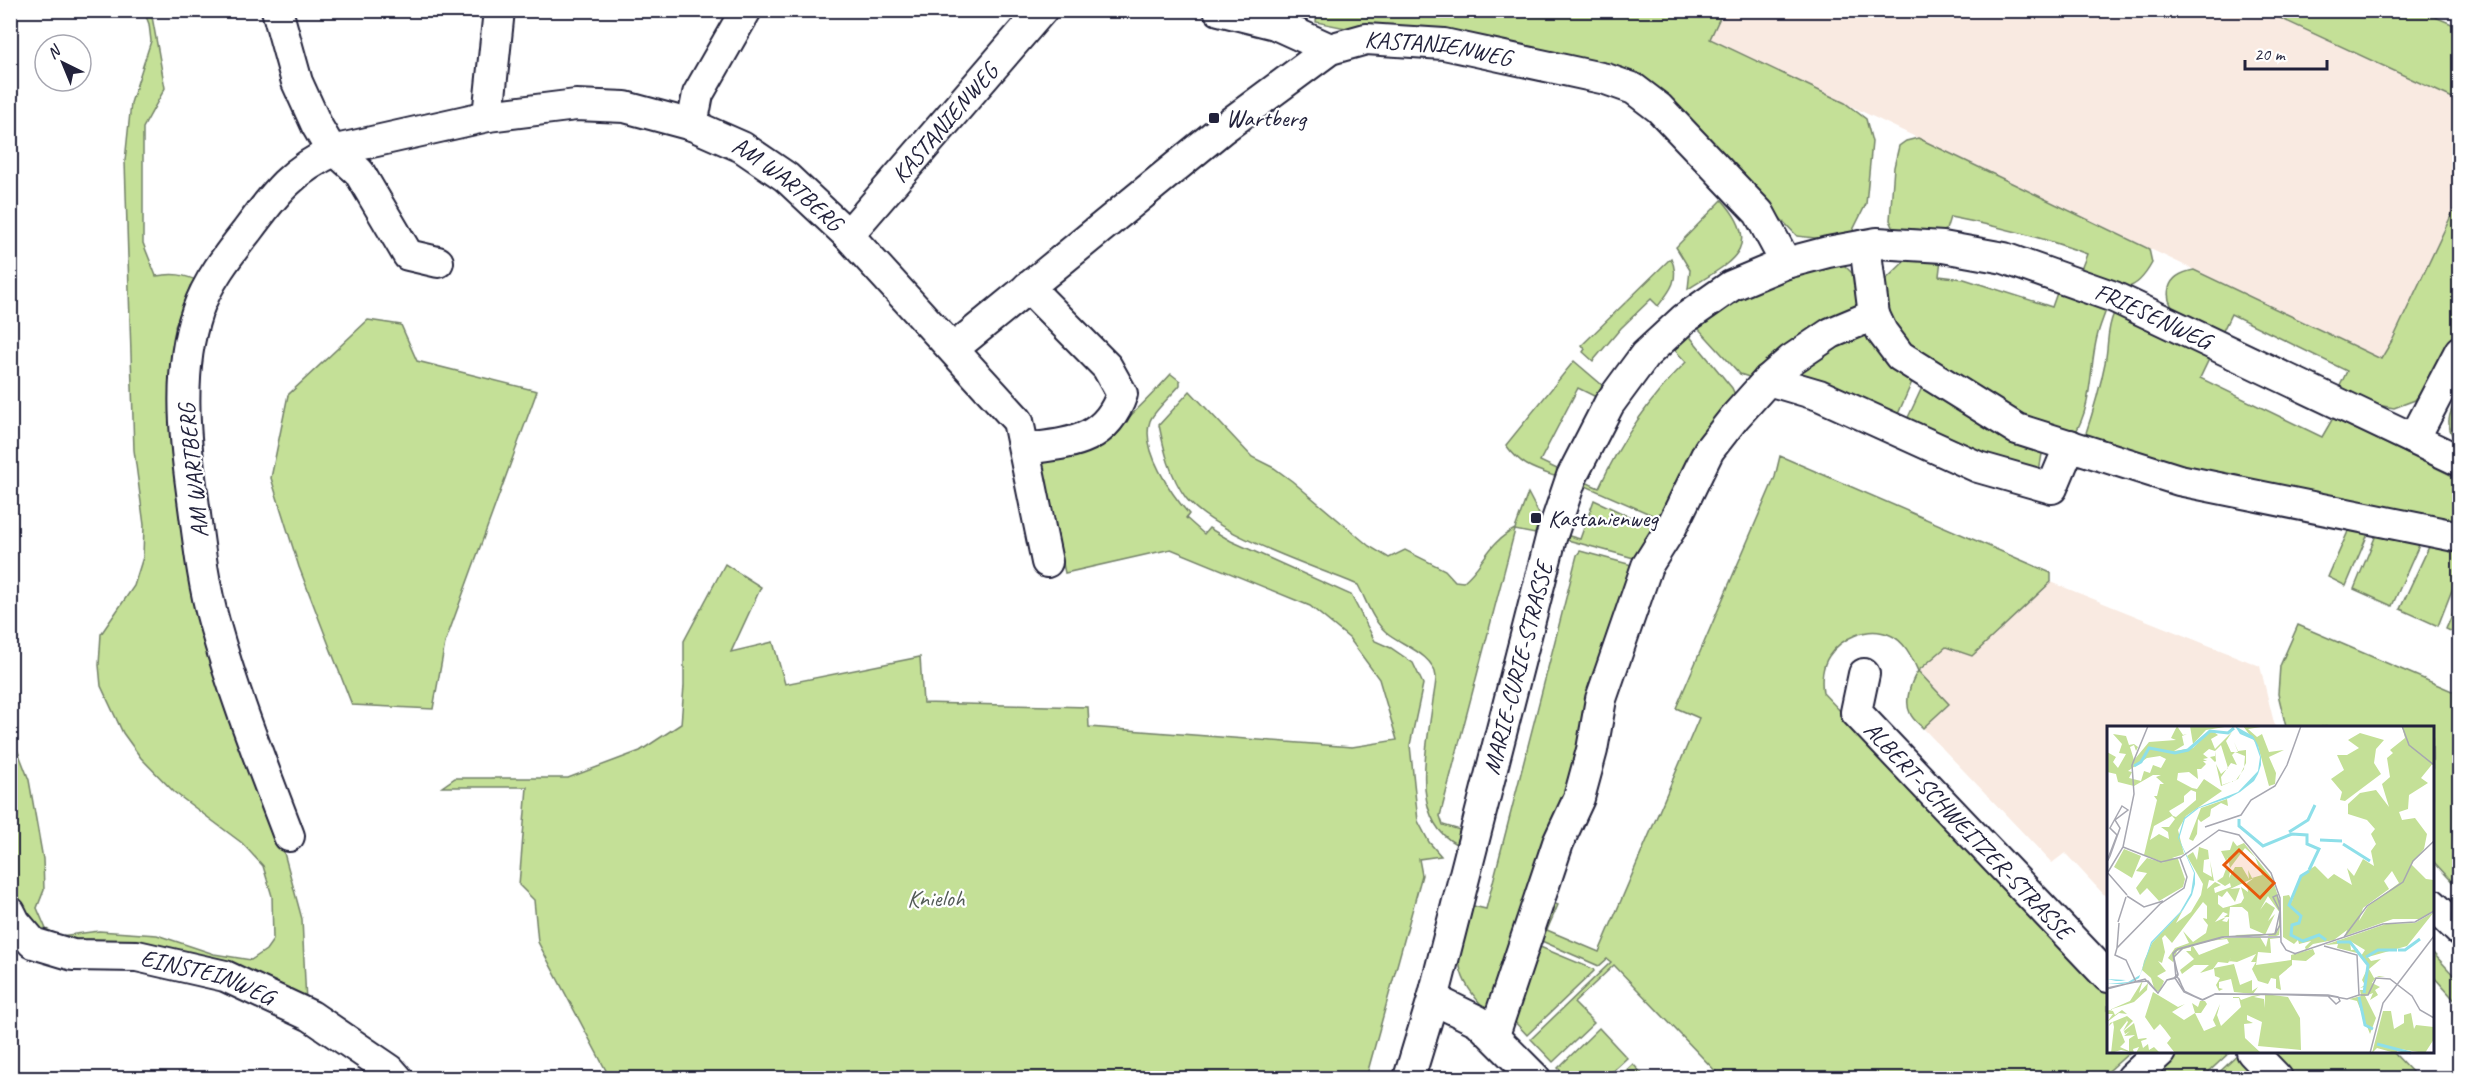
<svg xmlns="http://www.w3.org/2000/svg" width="2470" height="1089" viewBox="0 0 2470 1089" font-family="Caveat,sans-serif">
<rect width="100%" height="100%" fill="#fff"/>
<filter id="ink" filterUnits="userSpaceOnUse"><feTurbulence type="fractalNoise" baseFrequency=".0167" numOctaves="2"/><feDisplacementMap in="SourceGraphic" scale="12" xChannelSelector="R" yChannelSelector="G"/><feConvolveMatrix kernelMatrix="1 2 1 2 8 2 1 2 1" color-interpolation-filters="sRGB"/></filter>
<g filter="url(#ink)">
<g fill="#f9eae1">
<polygon points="1723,11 2265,11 2459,101 2459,199 2393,339 2381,359 1710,39"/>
<polygon points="2051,582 2260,666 2275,727 2108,728 2108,899 2065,853 2052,863 1923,728 1949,704 1918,672 1946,647 1972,656"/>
</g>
<g fill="#c4e097" stroke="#738169" stroke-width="1.5">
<path d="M144,11h7l14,77 -22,40v115l13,33c17,-3 28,-2 44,6l-3,6 -7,-2 -15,41 10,3 -6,80 101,428 22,81 4,83 -262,-66 -27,-27 -6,-14 -1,-164 19,49 14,79 1,31 -7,18 9,21 14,7 39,-5 58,4 57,19 37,6 15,-10 7,-10 -1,-44 -9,-30 -21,-23 -68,-51 -33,-34 -18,-25 -22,-47 -2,-21 2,-31 33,-48 9,-29 1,-32 -10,-75 -9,-289 6,-58 20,-62 -2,-17z"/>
<polygon points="1311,11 1723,11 1710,39 1845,103 1866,119 1872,142 1866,204 1852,232 1824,239 1797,236 1659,91 1316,22 1317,12"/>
<polygon points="2265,11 2421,11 2459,27 2459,101"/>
<path d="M1918,138l231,111 3,14c-22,40 -37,22 -72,9l7,-18c-45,-17 -90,-28 -137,-37l-4,13c-16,7 -35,4 -52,-1l-4,-9 4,-53 5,-21 7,-5z"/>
<path d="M2459,199v128l-22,45 -22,28 -21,8 -22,-4 -34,-14 9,-19 -116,-57 -10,21c-19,-9 -59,-19 -52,-47 3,-12 14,-16 25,-18l187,89 12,-20z"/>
<path d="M1722,200c44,49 7,63 -34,89l2,-19 -14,-23z"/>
<path d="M1671,258c9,21 0,32 -13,48l-7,-7 -30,29 -28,33 -10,-9 2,-3 -3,-4z"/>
<path d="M1908,258l33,1 -2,17 25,3 88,28 6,-17 48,20c-3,9 -7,18 -9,27 -8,32 -4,68 -23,98l-24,-3 -155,-92 -15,-55z"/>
<polygon points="1841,262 1864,285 1864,303 1755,379 1740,374 1697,327 1742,296 1788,276"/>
<path d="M2114,313l95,46 -9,19 122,59 11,-19 126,61v51l-243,-50 -131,-44c8,-24 15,-48 20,-73 4,-19 1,-32 9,-50z"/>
<polygon points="368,320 401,325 417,361 537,391 445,643 433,709 352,705 299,567 271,478 288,395"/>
<polygon points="1868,329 1915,375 1895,421 1786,371"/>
<path d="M1687,333l45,55 4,9 -77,121 -78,-34 2,-3 16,7c22,-48 49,-88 87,-126l-16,-17z"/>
<path d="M1574,361l28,24 -6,12 -18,-9 -38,73 19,9 -2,7c-23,-8 -36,-11 -51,-32z"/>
<path d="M1171,374l9,7v4c-7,9 -26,26 -30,36 -10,28 22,74 39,93l-3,4 18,16 5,-6 22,13 120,54 24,46 16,7 22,15 10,21 -13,61 8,76 11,21 12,14 -22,3 3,16 -56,203h-756l-72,-136 -4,-42 -15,-15 8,-98h-85l13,-9h113l72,-27 41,-27 3,-38v-45l41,-77 36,23 -30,65 42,-10 12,42 135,-27 3,46 165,4 1,20 263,20 45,-7 -18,-61 -30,-41 -39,-32 -139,-57 -106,24 -24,-111c54,-4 96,-51 130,-88z"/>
<polygon points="1925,381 2044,443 2039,471 2010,468 1905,424"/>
<path d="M1190,391l62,66 22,11 18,13 77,65 20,12 16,-8 40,20 10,11 8,1c22,-18 24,-39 52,-53l13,-36 12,23 -5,18 -20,-4 -75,286 3,9 17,5 -4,14c-48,-26 -28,-100 -23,-144 1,-7 3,-16 3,-23 -2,-23 -35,-32 -50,-45 -14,-12 -19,-30 -28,-47 -45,-19 -144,-51 -172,-87 -16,-22 -22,-48 -27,-73z"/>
<path d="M2459,394v54c-15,-24 -12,-30 0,-54z"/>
<path d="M1780,456l271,117v9l-79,74 -26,-9 -28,24 31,33 -26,24c-4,-4 -11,-9 -13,-15 -6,-12 1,-32 8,-42 -6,-13 -13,-30 -28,-36 -22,-10 -49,3 -61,21 -7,10 -8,25 -6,37l285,299v60h22l-29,26h-379l-108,-113 -40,38 20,20 -41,39 -22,-23 80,-77 -4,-3 -8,7 -62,-27 8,-39 13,5 -11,25 52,22 100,-234 -23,-10 99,-231z"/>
<polygon points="1594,500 1656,529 1645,561 1560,538 1562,534 1580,539"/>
<polygon points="2373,522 2346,586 2328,577 2350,527"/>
<polygon points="2378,530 2424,534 2392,606 2354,589"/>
<polygon points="2435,534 2459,541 2459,572 2438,626 2400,609"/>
<path d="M1580,551l63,17 -68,225 -86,220c-40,-42 -32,-55 -20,-108l17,4 91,-354z"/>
<polygon points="2459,599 2459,635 2446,629"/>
<polygon points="2298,625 2459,694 2459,889 2433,861 2432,728 2286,727 2278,694 2280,666"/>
<polygon points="1533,944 1593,969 1594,971 1527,1035 1513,1020"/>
<polygon points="2433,953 2459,981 2459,1005 2433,976"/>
<polygon points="1599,1028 1627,1058 1605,1078 1568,1078 1558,1068"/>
<polygon points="2179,1052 2230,1052 2202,1078 2167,1078 2160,1071"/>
<polygon points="2241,1052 2268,1078 2243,1078 2240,1076 2238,1078 2213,1078"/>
<polygon points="2262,1052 2393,1052 2418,1078 2287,1078"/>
<polygon points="1633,1064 1646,1078 1618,1078"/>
</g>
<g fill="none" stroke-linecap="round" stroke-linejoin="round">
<g stroke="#22223b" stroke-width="34">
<g id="street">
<polyline points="277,10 297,82 317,126 327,143 359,172 408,255 438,262"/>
<polyline points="1219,10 1275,24 1330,49"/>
<polyline points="488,116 499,10"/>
<polyline points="692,125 698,94 746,10"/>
<path id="s1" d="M848,235l194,-225"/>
<polyline points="1865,245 1874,315"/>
<path id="s2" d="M953,349l269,-220 108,-80 36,-10 78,5 162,35 28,10 25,19 100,105 27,50"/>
<polyline points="1768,380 1819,395 1978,467 2052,488 2070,445"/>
<polyline points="2414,439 2460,351"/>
<path d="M1026,449c44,-6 80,-7 96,-55l-15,-27 -79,-80"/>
<path id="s3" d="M1864,674l-8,38 252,265"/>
<path id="s4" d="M289,836c-27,-71 -55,-141 -75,-214 -12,-42 -16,-87 -22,-130 -8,-58 -14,-124 5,-180 10,-30 31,-57 50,-81 28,-38 45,-61 89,-81l152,-34 88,-11 49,2 67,18 50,22 44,30 62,58 170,186 29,141"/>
<polyline points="2432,904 2460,931"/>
<path id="s5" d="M10,912l5,10 18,21 40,12 64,1 88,20 86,40 79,54 7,8"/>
<polyline points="1433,999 1478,1021 1535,1078"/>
<polyline points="1494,1035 1558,843 1579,798 1592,750 1601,699 1647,566 1671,528 1709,450 1734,418 1768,380 1791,360 1831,333 1874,315 1882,332 1900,356 2017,429 2179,480 2460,537"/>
<polyline points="2252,1052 2277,1078"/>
<path id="s6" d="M1409,1078l24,-79 118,-461 21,-62 37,-72 36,-49 39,-36 47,-33 55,-23 42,-11 49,-9 66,4 61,11 110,39 346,164"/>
<polyline points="2132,1078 2160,1052"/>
</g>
</g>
<use href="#street" stroke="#fff" stroke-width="30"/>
</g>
</g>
<g fill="#22223b" stroke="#fff" stroke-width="2">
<rect x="1208" y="112" width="12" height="12" rx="3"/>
<rect x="1530" y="512" width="12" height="12" rx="3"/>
</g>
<g text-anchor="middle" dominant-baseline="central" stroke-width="4.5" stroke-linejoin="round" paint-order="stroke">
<g font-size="24" fill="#22223b" stroke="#fff">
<text stroke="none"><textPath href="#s2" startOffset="592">KASTANIENWEG</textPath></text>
<text stroke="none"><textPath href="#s1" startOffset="148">KASTANIENWEG</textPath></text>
<text stroke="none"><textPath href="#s4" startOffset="1234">AM WARTBERG</textPath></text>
<text stroke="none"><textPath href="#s6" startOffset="1317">FRIESENWEG</textPath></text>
<text transform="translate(193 471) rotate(-96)">AM WARTBERG</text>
<text stroke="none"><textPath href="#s6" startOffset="424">MARIE-CURIE-STRASSE</textPath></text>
<text stroke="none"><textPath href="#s3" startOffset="202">ALBERT-SCHWEITZER-STRASSE</textPath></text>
<text stroke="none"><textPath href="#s5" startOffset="218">EINSTEINWEG</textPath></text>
</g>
<g font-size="24" fill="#22223b" stroke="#fff" text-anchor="start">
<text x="1226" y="118">Wartberg</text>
<text x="1548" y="518">Kastanienweg</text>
</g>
<g font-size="24" fill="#535b57" stroke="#fff">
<text x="936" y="898">Knieloh</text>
</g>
</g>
<g transform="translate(2107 726)">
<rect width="327" height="327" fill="#fff"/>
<path d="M70,0l6,9 4,-1 -5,2 2,9 -10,6 19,-3 18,-18 7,5 -7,4 4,10 17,-17 -6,9 5,11h7l-4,-10 4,9 8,-1v13l-8,16 -17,7 -5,-22 5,10 7,-6 -7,-23 -6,6 1,10 -1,1 -5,-5 5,-1v-5l-6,-2 -6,5 5,4 -5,1 4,2h-4l3,3 -5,5h-4l1,10 -9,-7 -11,1 -1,7 15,8 5,1 7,-10 18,12 -36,25 -8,14 6,24 -12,4 6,1 7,20 -2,8 -24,14 -12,-13 -7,7 -4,-7 11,-15 -11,-2 11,-13 18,5 -21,-8 13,-55 -3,-4h3l3,-12h4l-8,-7 5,-2h-8l-19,11 -16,-4 -2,-8 -9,-2v-20l9,5 -3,5 5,6 8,-14 -7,-1 3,-9 -9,-10 13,2 3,9 5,-1 4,3 -2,4 -2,-6 -4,2 4,13 15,-18 27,-2 -5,-2zM128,26l10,4 -1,13 -8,11 -14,5 -1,-8 10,-14 6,2 -5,-10zM53,30l6,3 -5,9 -8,-3 -3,8 -6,-2 -3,10 -12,-3 3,-6 -4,-1 19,-13zM84,64l5,2v8l-20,17 -3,-1 -4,-5 15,-9v-6zM65,90l3,3 -6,8h-8l7,5 1,7 -10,-5 -9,6 4,-14zM83,0h41l-25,4 -13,14zM136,0l18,1 -13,2 9,8 5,-3 7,18 15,-2 -15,7 7,16 -1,11 -6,2 -11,-40zM295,0h32v36l-13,16 7,5 -19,12 -1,14 -9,3 3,8 13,-2 12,16 -3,15 -13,15 15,15 8,1v31l-15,8h-26l-48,17 2,-6 -13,10 -21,4 -7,6 -1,-3 6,-6 -12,3 -1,-4 -4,4 -11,-7v-41l6,-1 3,6 9,-26 14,-9 13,13 6,-5 18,11 -5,-17 7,8 9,-17 11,7 -3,-15 5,-7 -5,-10 4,-5 -8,-9 -19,-6v-10l12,-11 16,-3 13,17 -7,-23 8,-7 -3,-19 6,-5 -3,-3 15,-12zM285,145l7,12 -31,23 -9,15 4,-13 26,-19 -5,-8zM253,7l24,7 -8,9 -2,14 7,11 -36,27 -5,-1 2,-8 -11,-13 13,-9 -7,-15h10l12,-7 -11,-8zM120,73l1,7 -7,-3 -10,6 -1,7 -9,6 -3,-3 -1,15 -4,7 -4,-2 12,-31zM126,115l4,5 7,-3 28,35 8,24v23l-1,10 -3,1h-9l11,-5 2,-18 -12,-17 -8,14 6,-8 9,6 -7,13 7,-7 -10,21 -5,1h-23l-2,-1 29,-1 -14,-6 -2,-16 -6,-5h-12l-1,10h-5l4,-3 -5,-2 -8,10 11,-5 -4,4 5,1 2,-4v18l-45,12 9,-2 6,9 30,-12 -2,-4 -18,2 16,-3 35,-1 6,10 2,-9h11l-9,1 1,14 -13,-1 -2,13 35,-5v-5l22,-6 2,5 -9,7 -14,-1v5l-13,11 2,14 -5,-2v-9l-5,-1 -3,6 -10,-3 -6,-12 4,-7h-5l5,-8 -19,8 -8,-1 3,-5 -4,7 -10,-1 -5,7 -13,4 9,-8h-15l-12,9 -2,-4 14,-11 -8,-8h5v-4l-14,4 -4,11 -5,-4 7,-10 14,-5 -6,-12 10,11 13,-9 2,-8 -4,-5 -1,-2 4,1v-13l-4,-4 -31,41 -7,-8 -3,3 3,14 -3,11 -4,-2 8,10 -9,5 7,5 -4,10h-5l-4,-13 -9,-8 2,-9 8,-18 31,-33 10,-19 -17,32 15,-11 10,-17 2,-11 -16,-28 6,-4 4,8 2,-13 9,3 1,9 -5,1 -1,12 9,5 -2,-16 4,20 -5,-1 -2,9 8,-7 6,3 -7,3 1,5 16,-6 -1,-4 -5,3 -8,-5 6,-4 3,-8 4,2 -1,7 6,-11h7l7,12 -1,-9 4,8 10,-3 -7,-18 -10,-9 -15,20 -2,-10 -2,3 -5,-10 9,-1zM147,152l-7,5 1,9 -7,-5 3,11 -3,5 -18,5 -5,-4v-9l4,2 5,-6 8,11 5,-14 -10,1zM17,123l17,7 -9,22 -18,-11zM327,186l-27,34 -39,11 3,4 10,-2 -12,10 5,9 5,-2 6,1 1,-1 -1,1h-9l-4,6 8,4 -5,3 3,5 -8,5 3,-7 -8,3 11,22 -6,16 -13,-33 -8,-2 12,-3 -1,-6h4v-3l-4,1 5,-3 -3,-5 6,-13 -7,-11 4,-6 -15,-9 1,9 7,-1 -1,4 -20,-5 1,-4 -13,1 61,-21 29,-1zM127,238l6,21 12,-5v11l6,-4 -5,7 -19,-2 -3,-13 -12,3v6l4,1 -4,2 -3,-6 4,-7 -5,-2 -1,-8zM36,254l-4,13 9,-10 -1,7 -13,12 -25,8 4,1 2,4 7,-5 5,4 -8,-1 -12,9 6,-8h-6v-3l23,-10zM46,266l25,15 7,-3 -13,8 12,8 11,-7 -3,-10 6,4 2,-6h5l2,3 -6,9h-6l9,18 12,-5 -3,-6 7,-16 -3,11 4,11 20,-19 -2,-9h-6v-1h6l2,3 11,-4 12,-2 -10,3 10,2 1,9v-14l23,3 12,21 1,32 -43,-4 4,-24 -15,-7v5l6,3 -9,1 1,14 16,15h-86l-8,-10 4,-5 -6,-8 -5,-6 -6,6 -9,-13zM276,285h8l3,18 10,-6v-8l7,-2 3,16 2,-4 18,2v12l-9,14 -25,-4 -5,4 -18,-5 -5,5zM20,290l6,5 -10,10 5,-9 -3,-4 2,3 -7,9 5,12 -5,5 9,4v-12l6,-4 -11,1 6,-5 -5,3 -1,-3 10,-8 4,16 8,-1 1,1 -6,2 2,7 5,-4 1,6 5,-3 6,6h-24l3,-6 -6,2 1,4 -13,-3 -10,3 3,-26 -1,-5 -4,4 1,-3z" fill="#c4e097" fill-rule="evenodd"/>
<path d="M128,0l18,10 5,9 3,12v8l-3,9 -4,7 -14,11 -11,6 -30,10 -14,11 -6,20 16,34v11l-3,11 -9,15 -8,9 -23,24 -13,35 -7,4 -10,2h-15l21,-2 -2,-2 -5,1h-5l-9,-2 19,1 2,2 12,-7 11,-33 29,-30 11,-19 3,-20 -16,-35 6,-20 13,-10 41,-16 20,-21 2,-14 -6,-17 -14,-6z" fill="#8edfe9"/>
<path fill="none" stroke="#8edfe9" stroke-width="3" d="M27,40l7,-4 8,-14 26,5 13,-3 22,-19 18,2 6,-5M132,93v7l24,20 29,-12 15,1v9l12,5 -10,21M182,106l19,-12 7,-15M213,114l22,1M236,118l27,17M202,145l-8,5 -12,29 12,11 -2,7 -7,2 -1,10 12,6 16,-6 7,5M230,216h13l18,23 -4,28M291,224h7l15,-11M259,231l12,-7h19M252,271l6,28 8,4M270,318l34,9"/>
<path fill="none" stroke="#a7a7b1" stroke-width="1.5" d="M295,0l7,19 25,20M15,80l6,4 -13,10 5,8 -10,28 -2,4 -1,1 10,-26 -7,-7zM98,101l36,-12 10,-15 24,-14 12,-21 14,-39M16,121l38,15 21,-5M0,146l20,23M1,146l15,-25 11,-53 -2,-29 16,-39M20,170l17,11 19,-6M11,196l8,-25M237,211l23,-31 36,-24 10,-21 21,-20M217,220l33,9 2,40h9l8,-17 14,1 22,17 8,14 14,8M10,222l2,-25M187,228l89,-30 32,-2 19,-11M70,250l8,16 18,8 12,-6 110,1 22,4 12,-4M67,252l4,-4 -4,-13 -1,-7v-1l2,-2 3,-2 44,-12 53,-3 5,-23 -7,-14 4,-2 3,11v19l-5,9 -53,3 -44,12 -5,5 5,21 -3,3M69,252l-2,-21 9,-9 41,-11h56M29,256l12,-1 10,12 9,-13 9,-2M0,262l29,-6 -10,-22 -11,-5 2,-7 43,-44 24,-16 3,-11 -7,-19 39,-28 20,5 32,38 9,25 1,44 5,8 10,4M0,263l38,-10 13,14 9,-13 10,-3 2,2 5,12 18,9 13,-6h51l62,1 10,2 2,4 -4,3 -8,-8 -62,-2h-51l-13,6 -18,-8 -9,-14M263,327l13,-50 51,-67"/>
<path fill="#e8590c" fill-opacity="0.15" stroke="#e8590c" stroke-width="3" d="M132,124l35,33 -14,15 -36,-33z"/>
<rect width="327" height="327" fill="none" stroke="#22223b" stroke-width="3"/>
</g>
<rect width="2470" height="1089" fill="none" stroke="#fff" stroke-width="36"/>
<rect x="18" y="18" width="2434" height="1053" fill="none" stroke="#22223b" stroke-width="2" filter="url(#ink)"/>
<g transform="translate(63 63) rotate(317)"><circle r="28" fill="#ffffff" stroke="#a7a7b1" stroke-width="1.5"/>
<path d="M0-4.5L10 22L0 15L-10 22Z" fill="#22223b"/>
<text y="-9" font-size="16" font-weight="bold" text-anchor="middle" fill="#22223b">N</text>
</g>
<path d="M2245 60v9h82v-9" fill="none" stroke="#22223b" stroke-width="3"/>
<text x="2254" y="60" font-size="18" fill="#22223b" stroke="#ffffff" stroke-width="4.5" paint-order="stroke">20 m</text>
</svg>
